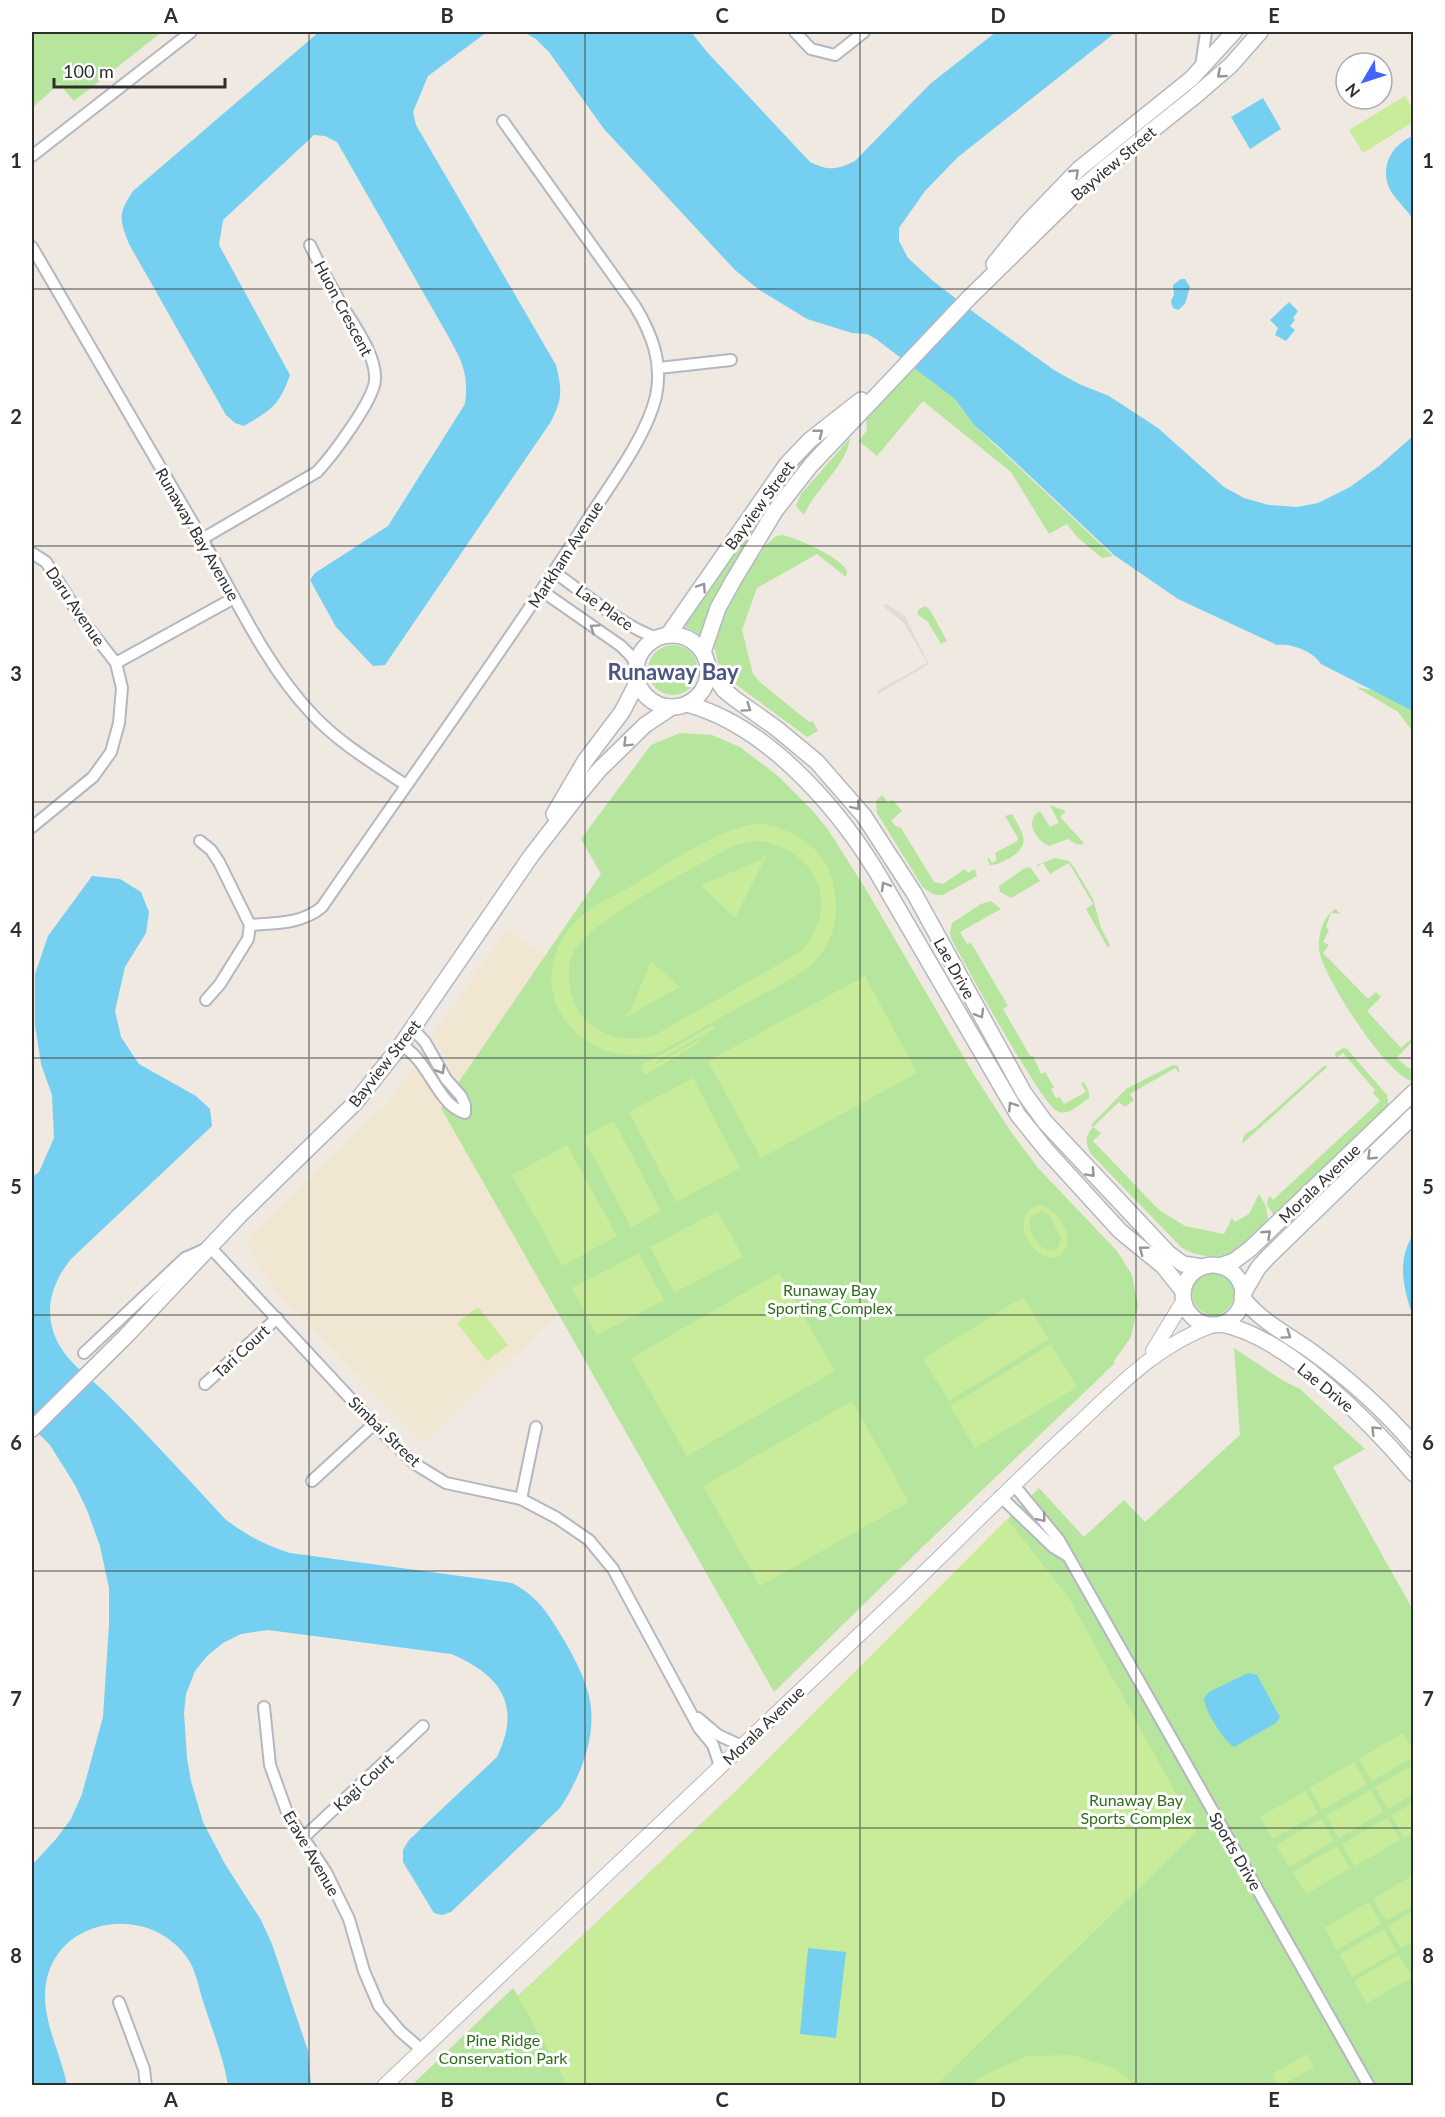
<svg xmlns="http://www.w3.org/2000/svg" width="1445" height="2117" viewBox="0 0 1445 2117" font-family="Lato,sans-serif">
<rect width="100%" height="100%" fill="#efe9e1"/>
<g fill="#f0e6d1">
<polygon points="507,929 545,955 459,1082 432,1037"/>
<polygon points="416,1063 558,1314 423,1443 273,1288 245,1241 389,1101"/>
</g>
<g fill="#b6e59e">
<polygon points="32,32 162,32 74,101 59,84 32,108"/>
<polygon points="914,367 955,399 974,425 1113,556 1102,558 1077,537 1067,524 1049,534 1011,472 923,401 877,456 859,441 867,430 866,419"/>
<polygon points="885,385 771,505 718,594 702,636 684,626 771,494 796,461"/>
<path d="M850,438c-3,27 -35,51 -46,77l-8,-9 5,-12z"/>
<path d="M782,535c17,4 57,21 65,36l-1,6 -29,-23 -60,34 -15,42 11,44 8,9 48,39 4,-1 5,10 -11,6 -77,-57 -12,-17 -4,-17 6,-31 45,-69 11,-10z"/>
<polygon points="925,606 930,610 947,641 941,644 928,622 917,614 918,610"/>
<circle cx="673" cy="670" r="25"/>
<polygon points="1356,687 1376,691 1413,711 1413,732 1398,712"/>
<polygon points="680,733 712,735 740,747 778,776 811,809 827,828 865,888 973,1073 1009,1129 1038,1168 1117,1251 1132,1275 1138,1306 1131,1337 1114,1361 1115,1363 908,1561 774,1692 441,1108 601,874 581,839 651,745"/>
<path d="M882,795l6,8 5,-3 9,11 -11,10 5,5 5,2 33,54 9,2 22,-15 3,4 7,-4 2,7 -34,19c-9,1 -15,-3 -21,-9l-45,-73 -1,-12z"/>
<path d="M1050,805l16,6 -6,6 24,26c-5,4 -11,-1 -16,-4l-19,7c-14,-6 -25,-26 -9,-35l10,16 9,-4z"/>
<path d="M1012,814c12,21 20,31 -4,45 -7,3 -11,6 -18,6l-3,-7h2l3,5 5,-3 -2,-7 22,-12 1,-3 -13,-22z"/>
<polygon points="1055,858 1069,861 1074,867 1093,899 1101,928 1110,945 1108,948 1086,909 1093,904 1069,863 1050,874 1043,863 1037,867 1037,865"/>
<polygon points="1030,867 1040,881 1011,898 1000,892 999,886 1025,868"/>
<path d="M991,901l10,8 -41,23 7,12 4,-1 37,63 -5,3 27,47h3l8,18 4,-2 9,15 -3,2 5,9 4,-1 4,7 22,-12 -5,-9 3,-1 5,10v6c-10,6 -20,19 -32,13 -17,-9 -92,-147 -106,-173l-1,-6 2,-9 29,-19z"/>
<path d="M1336,909l4,5 -9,-1 -5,14 3,3 -6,12 6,3 -6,8 45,46 8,-7 5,5 -14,14 34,37 12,-11v4l-17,17 14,11 3,-2v14c-24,-2 -92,-107 -94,-132 -1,-13 4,-34 17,-40z"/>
<polygon points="1343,1048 1347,1049 1387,1095 1389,1107 1274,1216 1267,1205 1268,1198 1270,1196 1273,1200 1380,1101 1373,1093 1375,1090 1343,1053 1336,1058 1335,1053"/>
<path d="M1173,1065l5,1 2,8 -5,-6 -45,26 4,6 -9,7 -6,-5 -26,25 8,6 -8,8 66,69 26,16 39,8 8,-16 3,4 14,-8 10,-20 7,12 2,13c-22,33 -49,48 -86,29l-91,-94c-6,-11 -6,-18 2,-27l-2,-2 35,-36z"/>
<polygon points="1325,1065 1327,1067 1242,1144 1244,1135 1256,1127"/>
<circle cx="1213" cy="1294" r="21"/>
<polygon points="1234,1348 1282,1380 1300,1389 1365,1449 1333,1467 1413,1610 1413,2085 411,2086 513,1988 518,1996 737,1790 1039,1488 1084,1537 1124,1500 1145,1522 1240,1435"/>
</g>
<g fill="#c9ec9a" fill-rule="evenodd">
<polygon points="1405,96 1413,110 1413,122 1363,153 1349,130"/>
<path d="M760,823c32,7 63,22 72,56 6,23 6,46 -6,67 -15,28 -52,41 -78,56 -28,16 -56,32 -84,48 -64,24 -135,-36 -106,-103 5,-10 13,-21 21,-29 15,-13 34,-22 51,-31 37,-23 88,-59 130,-64zM761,841c58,11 79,64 41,110l-147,84c-23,7 -46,4 -65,-11 -11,-9 -18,-22 -20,-35 -2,-13 -2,-25 3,-36 17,-34 125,-87 160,-107l15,-4z"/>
<polygon points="764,856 767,858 764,860 735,918 701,885 763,859"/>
<polygon points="651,961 680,987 628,1016 627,1014 630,1012"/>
<polygon points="865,976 917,1073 761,1158 708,1061"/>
<polygon points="714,1025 715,1028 656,1062 657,1064 698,1040 700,1042 645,1075 640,1066"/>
<polygon points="693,1078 740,1168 676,1202 629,1112"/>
<polygon points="614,1121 661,1211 631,1227 583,1137"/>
<polygon points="567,1145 617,1236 562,1266 512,1175"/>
<path d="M1039,1205c15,1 34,27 27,42 -17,36 -68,-28 -27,-42zM1041,1211l9,5 11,23 -4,10c-16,8 -32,-19 -26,-33z"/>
<polygon points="718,1211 743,1257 674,1293 650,1247"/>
<polygon points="639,1253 664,1300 597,1335 572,1288"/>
<polygon points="779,1273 835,1371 687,1456 631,1358"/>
<polygon points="1023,1297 1049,1339 949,1401 923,1359"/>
<polygon points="478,1307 508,1345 487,1361 457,1323"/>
<polygon points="1051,1344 1077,1387 975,1448 950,1406"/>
<polygon points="852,1401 909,1502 760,1586 703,1486"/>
<polygon points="1007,1519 1069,1598 1197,1832 936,2085 568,2085 518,1997 737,1790"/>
<polygon points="1403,1733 1413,1750 1413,1757 1372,1781 1359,1759"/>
<polygon points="1354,1762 1367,1784 1322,1810 1309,1788"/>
<polygon points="1413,1765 1413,1794 1388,1810 1375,1787"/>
<polygon points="1371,1790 1383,1812 1339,1838 1326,1816"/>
<polygon points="1305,1791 1318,1813 1273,1839 1260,1817"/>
<polygon points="1413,1802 1413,1832 1404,1838 1391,1816"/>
<polygon points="1387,1818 1400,1840 1355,1866 1342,1844"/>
<polygon points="1321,1819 1334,1841 1289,1867 1276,1845"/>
<polygon points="1337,1846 1350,1868 1306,1894 1293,1872"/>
<polygon points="1413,1875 1413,1905 1386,1921 1373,1899"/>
<polygon points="1368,1902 1381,1924 1337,1950 1324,1928"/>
<polygon points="1413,1911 1413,1941 1401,1948 1388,1926"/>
<polygon points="1384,1929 1397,1951 1352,1977 1339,1955"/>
<polygon points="1399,1955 1412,1977 1367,2003 1354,1981"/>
<polygon points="1307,2054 1314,2067 1282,2085 1278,2085 1272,2074"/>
<polygon points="1073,2055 1114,2068 1135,2085 969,2085 988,2073 1027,2056"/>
</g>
<polygon fill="#dfdcd8" points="887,604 905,616 929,664 878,694 877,691 927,663 904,623 883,606"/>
<g fill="#75cff0">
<path d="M319,32h168l-59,44 -15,36 3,13 140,240c6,25 7,34 -6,58l-165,242 -12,1 -37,-39 -26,-47 5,-7 73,-47 77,-122c4,-31 -3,-43 -18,-70l-110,-192 -12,-6 -11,-1 -91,85 -4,25 71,130c-11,31 -19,35 -46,51l-9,-3 -9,-8 -97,-171c-10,-26 -11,-30 4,-53z"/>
<path d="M524,32h167l16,20 103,110c19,9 26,8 45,-1l75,-77 66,-52h120l-158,125 -33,34 -26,37v13l9,17 25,23 43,33 78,56 25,14 30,12 49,32 66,59 20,11 25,7 28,2 21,-4 32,-16 29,-21 34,-30v275l-92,-47c-8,-13 -30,-21 -44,-19l-99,-46 -64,-44 -117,-110 -23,-20 -19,-26 -79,-60 -9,-5 -15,-1 -45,-14 -49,-30 -23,-19 -131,-141 -55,-77 -13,-13z"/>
<polygon points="1263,98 1281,129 1250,149 1231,117"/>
<path d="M1413,136h1l-1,83c-6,-9 -15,-17 -21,-26 -14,-23 -2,-48 21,-57z"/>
<polygon points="1181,279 1185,279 1190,287 1185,304 1178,310 1173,308 1171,301 1174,295 1173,285"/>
<polygon points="1289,302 1298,311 1293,318 1295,320 1290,326 1295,330 1286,341 1275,335 1278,328 1270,320"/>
<path d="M92,876l28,3 21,13 8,20 -3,21 -21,34 -10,44 6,26 18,27 57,32 14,13 2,17 -141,133c-17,21 -26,45 -18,72 9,29 36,45 56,65 40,40 78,82 116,123 21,16 40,26 65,34l222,30c28,15 36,31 52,57 8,14 17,30 22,46 15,41 -3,87 -26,122l-109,104 -9,3 -8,-2 -31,-51v-12l6,-10 88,-83c25,-52 4,-82 -46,-103l-183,-24 -27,4 -18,9 -16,13 -12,15 -9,23 -2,19 3,45 4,23 12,41 22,42 36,56 11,24 36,107 3,34h-83c-5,-30 -17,-58 -26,-87 -4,-13 -6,-27 -14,-39 -40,-59 -139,-41 -143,33 -1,33 16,62 22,93h-35v-220l24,-26 15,-20 11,-25 21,-77 6,-92v-37l-9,-42 -13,-36 -12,-25 -25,-40 -18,-18v-250l7,-5 15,-34 -2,-43 -11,-31 -6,-39v-51l13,-38z"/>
<path d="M1413,1235v82c-9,-27 -17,-56 0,-82z"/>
<path d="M1248,1673l9,2 23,42 -4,6 -42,24c-10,-5 -30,-38 -30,-49l5,-6z"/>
<polygon points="808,1948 846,1952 836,2038 800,2034"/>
</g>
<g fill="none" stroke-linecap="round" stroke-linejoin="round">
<g stroke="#b4b7c1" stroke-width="14">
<g id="minor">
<polyline points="795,32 811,49 835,55 864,32"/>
<polyline points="1201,67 1206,32"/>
<polyline points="32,156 191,32"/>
<path d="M32,247c56,97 113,193 169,290 33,58 65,129 111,177 27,29 61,49 94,71"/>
<polyline points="659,368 731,360"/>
<path d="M202,539l115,-67c15,-16 57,-72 58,-92 2,-25 -23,-57 -35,-78 -11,-19 -21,-38 -30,-57"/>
<polyline points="32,553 46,562 83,621 116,663 122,688 119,723 111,752 93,777 32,827"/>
<path d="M554,572c29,20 72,57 104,66"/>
<polyline points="542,591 621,646 631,656 637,666"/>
<polyline points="116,663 234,598"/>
<polyline points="200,841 211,850 219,862 250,925 248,939 220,984 206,1000"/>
<path d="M250,925c25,-2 52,-1 72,-18 87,-127 178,-251 261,-380 23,-37 63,-88 73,-131 7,-33 -4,-62 -21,-90l-132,-185"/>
<path d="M401,1045c29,16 36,60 64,68v-8l-4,-9 -15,-17 -21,-37 -13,-14"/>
<polyline points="84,1353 185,1258 210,1247 374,1424 415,1464 446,1483 521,1499 557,1518 589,1540 613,1569 699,1728 713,1745 720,1766"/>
<polyline points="205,1384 277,1318"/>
<polyline points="312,1481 374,1424"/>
<polyline points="1013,1484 1059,1540 1369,2086"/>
<polyline points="1000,1496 1053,1547 1066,1555"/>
<polyline points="521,1499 536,1427"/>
<polyline points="264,1707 270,1765 288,1815 326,1872 349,1919 364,1971 379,2006 400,2031 422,2050"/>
<polyline points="698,1718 718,1735 742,1746"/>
<polyline points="303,1838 423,1726"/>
<polyline points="119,2002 144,2069 146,2086"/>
</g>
</g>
<g stroke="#b4b7c1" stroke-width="16">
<g id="tertiary">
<polyline points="1153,1351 1184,1300"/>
<path d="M384,2086c172,-162 343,-325 514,-488 60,-58 118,-117 179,-173 44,-41 79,-79 136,-100"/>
</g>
</g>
<g stroke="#b4b7c1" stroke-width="18">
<g id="secondary">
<polyline points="994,264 1027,223 1079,169 1191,79 1234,32"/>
<polyline points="668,635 787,464 810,440 861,400"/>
<circle cx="672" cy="671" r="36"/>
<polyline points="703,652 718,608 733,581 775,511 811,465 969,298 1075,194 1106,167 1194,97 1231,65 1260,32"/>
<polyline points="708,666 724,690 735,699 776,728 817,762 864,816 914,893 1024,1093 1045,1122 1168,1253 1183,1264 1202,1267"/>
<path d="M687,704c78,21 146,98 188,165l143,246 29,36 73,80 43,35 20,25"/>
<polyline points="554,814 585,761 622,712 638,681"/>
<circle cx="1213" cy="1295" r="30"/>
<polyline points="1219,1266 1234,1261 1250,1249 1414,1092"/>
<polyline points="1243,1294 1258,1268 1268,1257 1414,1115"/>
<path d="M1242,1297c18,24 45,37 69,54 37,27 73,59 103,94"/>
<path d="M1221,1324c67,13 150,99 193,150"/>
<polyline points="32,1429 126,1336 239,1216 355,1103 401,1045 531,856 575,799 599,770 645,725 672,707"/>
</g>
</g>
<use href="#minor" stroke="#fff" stroke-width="10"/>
<use href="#tertiary" stroke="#fff" stroke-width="14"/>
<use href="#secondary" stroke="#fff" stroke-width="15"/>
</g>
<defs><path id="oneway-chevron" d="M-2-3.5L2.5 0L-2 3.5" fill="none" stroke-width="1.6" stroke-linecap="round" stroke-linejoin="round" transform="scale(1.5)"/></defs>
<g stroke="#969696">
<use href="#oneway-chevron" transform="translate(1221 74) rotate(139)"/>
<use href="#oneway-chevron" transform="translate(1075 173) rotate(-44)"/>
<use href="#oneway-chevron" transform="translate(819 433) rotate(-38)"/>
<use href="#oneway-chevron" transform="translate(702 587) rotate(-56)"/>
<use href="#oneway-chevron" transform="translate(594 628) rotate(-145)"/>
<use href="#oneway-chevron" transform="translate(747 708) rotate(35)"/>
<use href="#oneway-chevron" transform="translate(627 743) rotate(135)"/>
<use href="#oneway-chevron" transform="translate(856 806) rotate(52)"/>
<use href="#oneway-chevron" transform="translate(885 886) rotate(-120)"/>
<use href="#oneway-chevron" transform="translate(980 1014) rotate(60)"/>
<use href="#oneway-chevron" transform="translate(441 1070) rotate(59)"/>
<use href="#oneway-chevron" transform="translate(1012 1106) rotate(-123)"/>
<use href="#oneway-chevron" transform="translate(1371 1156) rotate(136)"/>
<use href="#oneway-chevron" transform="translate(1091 1173) rotate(47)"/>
<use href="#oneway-chevron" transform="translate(1267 1234) rotate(-43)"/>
<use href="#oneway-chevron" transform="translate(1143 1250) rotate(-143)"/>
<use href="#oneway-chevron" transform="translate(1287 1335) rotate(34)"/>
<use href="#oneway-chevron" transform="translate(1375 1430) rotate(-135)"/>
<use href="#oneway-chevron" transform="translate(1042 1518) rotate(50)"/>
</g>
<path fill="none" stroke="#2e2e2e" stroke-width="1.5" stroke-opacity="0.55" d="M309,32v2054M585,32v2054M860,32v2054M1136,32v2054M32,289h1382M32,546h1382M32,802h1382M32,1058h1382M32,1315h1382M32,1571h1382M32,1828h1382"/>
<g text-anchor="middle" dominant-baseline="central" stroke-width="6" stroke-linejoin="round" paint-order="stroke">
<g font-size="16" fill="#2e2e2e" stroke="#fff">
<text transform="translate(1113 163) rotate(-40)">Bayview Street</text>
<text transform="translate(344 308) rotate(62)">Huon Crescent</text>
<text transform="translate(759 505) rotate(-54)">Bayview Street</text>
<text transform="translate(198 534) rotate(60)">Runaway Bay Avenue</text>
<text transform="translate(565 554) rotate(-57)">Markham Avenue</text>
<text transform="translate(76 606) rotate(56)">Daru Avenue</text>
<text transform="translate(605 607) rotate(35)">Lae Place</text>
<text transform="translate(955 968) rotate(61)">Lae Drive</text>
<text transform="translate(384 1063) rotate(-52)">Bayview Street</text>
<text transform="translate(1319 1183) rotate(-44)">Morala Avenue</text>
<text transform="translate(241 1351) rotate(-43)">Tari Court</text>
<text transform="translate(1326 1387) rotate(39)">Lae Drive</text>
<text transform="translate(385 1431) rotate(44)">Simbai Street</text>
<text transform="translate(763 1725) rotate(-44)">Morala Avenue</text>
<text transform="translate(363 1782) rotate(-43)">Kagi Court</text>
<text transform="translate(1236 1851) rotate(60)">Sports Drive</text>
<text transform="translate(312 1853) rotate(60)">Erave Avenue</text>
</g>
<g font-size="16" fill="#2c6e1b" stroke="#fff">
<text x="830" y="1289">Runaway Bay<tspan x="830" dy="18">Sporting Complex</tspan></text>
<text x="1136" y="1799">Runaway Bay<tspan x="1136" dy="18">Sports Complex</tspan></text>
<text x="503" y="2039">Pine Ridge<tspan x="503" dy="18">Conservation Park</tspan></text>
</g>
<g font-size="22" font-weight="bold" fill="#4d5680" stroke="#fff">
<text x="673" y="671">Runaway Bay</text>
</g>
</g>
<rect width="1445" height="2117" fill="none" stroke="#ffffff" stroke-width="66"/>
<g transform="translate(1364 81) rotate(231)"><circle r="28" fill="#ffffff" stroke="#ababab" stroke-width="1.5"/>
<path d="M0-4.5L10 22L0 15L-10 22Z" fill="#4264fb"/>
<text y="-9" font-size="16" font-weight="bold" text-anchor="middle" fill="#2e2e2e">N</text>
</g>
<path d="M54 78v9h171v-9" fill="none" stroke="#2e2e2e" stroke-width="3"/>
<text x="63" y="78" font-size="18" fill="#2e2e2e" stroke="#ffffff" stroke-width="4.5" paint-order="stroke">100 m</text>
<rect x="33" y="33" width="1379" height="2051" fill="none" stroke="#2e2e2e" stroke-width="2"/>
<g font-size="20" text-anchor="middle" font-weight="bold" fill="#2e2e2e">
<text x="171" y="23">A</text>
<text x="447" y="23">B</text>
<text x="722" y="23">C</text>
<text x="998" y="23">D</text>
<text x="1274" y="23">E</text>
<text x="16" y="168">1</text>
<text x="1428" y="168">1</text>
<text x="16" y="424">2</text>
<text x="1428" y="424">2</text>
<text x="16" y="681">3</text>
<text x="1428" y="681">3</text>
<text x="16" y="937">4</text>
<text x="1428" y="937">4</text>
<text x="16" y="1194">5</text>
<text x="1428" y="1194">5</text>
<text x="16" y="1450">6</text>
<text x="1428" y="1450">6</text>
<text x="16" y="1706">7</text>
<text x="1428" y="1706">7</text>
<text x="16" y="1963">8</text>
<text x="1428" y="1963">8</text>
<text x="171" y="2107">A</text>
<text x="447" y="2107">B</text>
<text x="722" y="2107">C</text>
<text x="998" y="2107">D</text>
<text x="1274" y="2107">E</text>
</g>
</svg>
